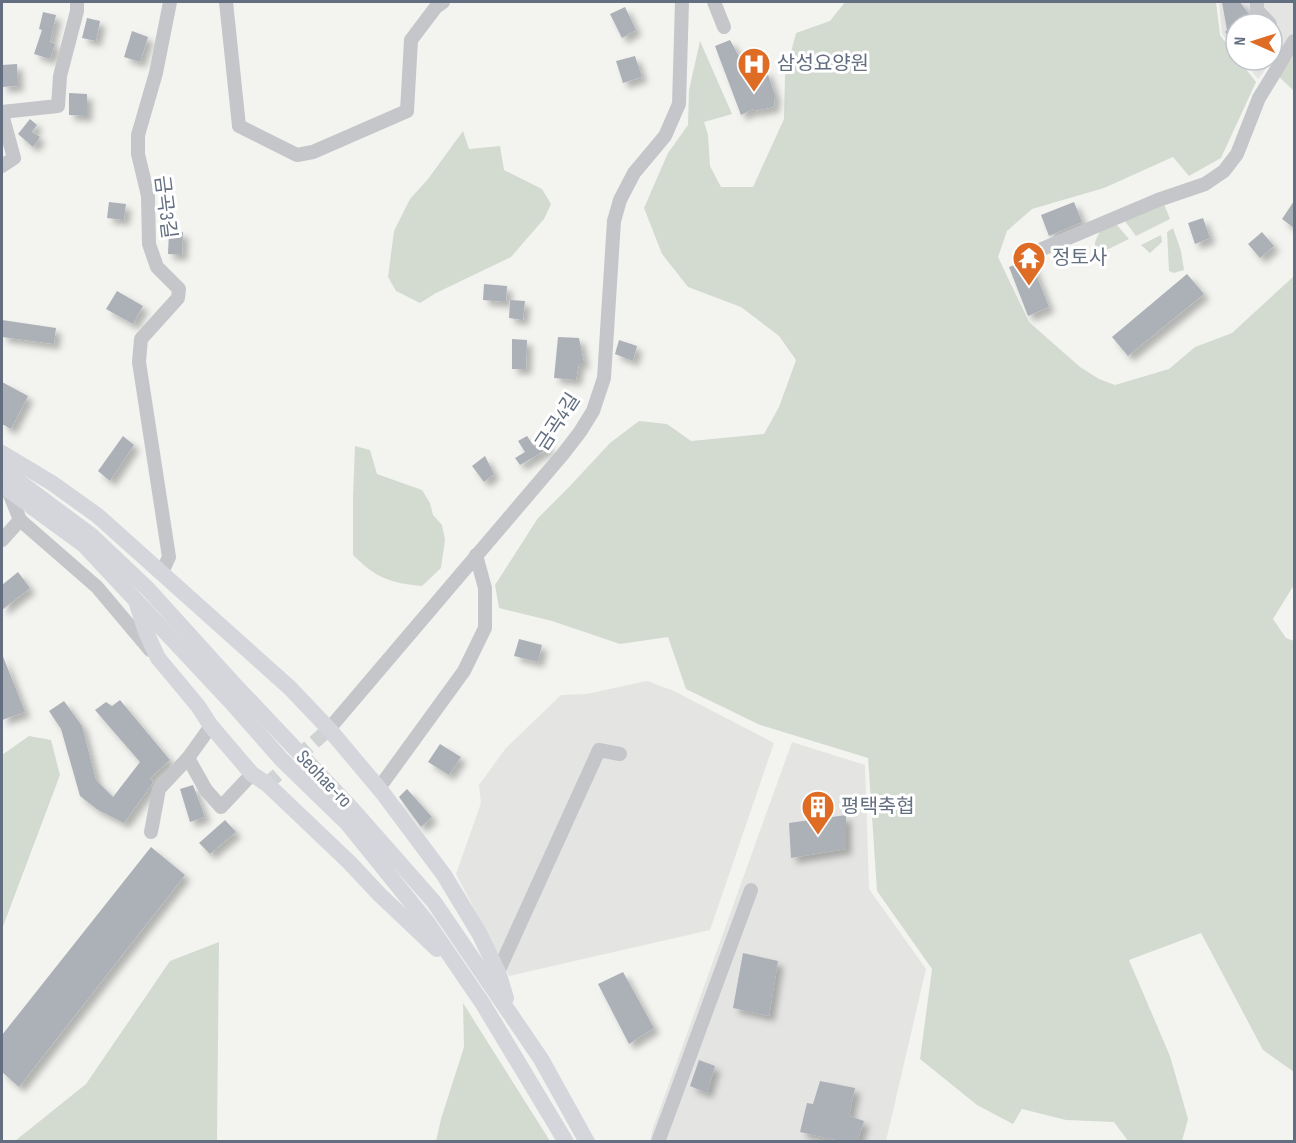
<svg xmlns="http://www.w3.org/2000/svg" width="1296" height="1143" viewBox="0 0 1296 1143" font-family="'Sofia Sans Condensed','Noto Sans KR',sans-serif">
<defs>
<filter id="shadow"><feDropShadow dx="5.5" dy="5.5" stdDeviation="3" flood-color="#0004"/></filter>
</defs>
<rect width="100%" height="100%" fill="#f3f4f0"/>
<g fill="#e4e4e3">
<polygon points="1219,2 1294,2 1294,28 1292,36 1258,79 1243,60 1272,60 1272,24 1236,24 1236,51 1222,34"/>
<polygon points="647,681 674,691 774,743 710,930 509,976 456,874 481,803 479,785 506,748 561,695 586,694"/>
<polygon points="792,742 865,765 869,889 926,969 886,1141 650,1142 652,1131"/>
</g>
<g fill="#d3dbd1">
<polygon points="845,2 1216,2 1220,35 1236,56 1236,60 1239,60 1256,82 1221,158 1189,176 1173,157 1104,188 1032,209 1007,231 998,257 1029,322 1080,367 1099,379 1115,385 1169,369 1195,347 1232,333 1294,276 1294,585 1273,619 1286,638 1294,641 1294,1072 1263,1050 1201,933 1129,960 1170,1056 1188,1119 1182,1141 1128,1141 1114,1122 1066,1120 1022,1109 1013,1124 977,1105 920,1059 932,969 877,891 868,758 760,725 686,689 668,637 620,644 552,621 499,608 495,585 538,518 569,487 610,443 639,421 667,424 691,441 764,434 779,407 796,360 779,336 741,307 688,287 662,254 644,208 668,153 688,125 689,90 700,41 732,114 704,122 708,135 710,166 721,187 753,187 784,119 785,75 796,33 830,21"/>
<polygon points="1294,56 1294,91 1278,76"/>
<polygon points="463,131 469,149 500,146 504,170 542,189 551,204 544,219 511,257 436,293 420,303 396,291 388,277 394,231 410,199 428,179"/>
<polygon points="1164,204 1170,219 1136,236 1124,220"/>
<polygon points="1116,224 1129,239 1096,255 1095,242 1100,231"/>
<polygon points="1173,228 1181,251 1184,270 1174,273 1169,271 1167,232"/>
<polygon points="1161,235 1162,242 1150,253 1141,245"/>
<path d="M355,446l15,4 7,24 45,16 8,13 3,12 9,10 3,15 -4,28 -19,18c-32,-3 -46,-8 -69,-31v-60z"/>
<polygon points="29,736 51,740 60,775 2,929 2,755"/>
<polygon points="219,942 217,1141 15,1141 86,1084 170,961"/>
<polygon points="463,1003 550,1141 436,1141 441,1119 464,1047"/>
</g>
<g fill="#acb1b7" filter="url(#shadow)">
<polygon points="1222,2 1240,2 1256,24 1236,24 1236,52 1230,52 1228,35 1225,32 1227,30"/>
<polygon points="625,7 636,30 622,38 610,14"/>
<polygon points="43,12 56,15 50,42 55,44 50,59 34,54 42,30 39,29"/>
<polygon points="87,18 100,21 96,41 82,38"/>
<polygon points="132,31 148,37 140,62 124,57"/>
<polygon points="730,40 741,60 745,58 749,67 757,64 760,73 766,69 775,95 774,107 753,111 753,109 741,115 715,46"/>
<polygon points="635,56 642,77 623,83 616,61"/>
<polygon points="17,64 18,86 2,87 2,65"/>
<polygon points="69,93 87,94 87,116 69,115"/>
<polygon points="30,119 37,125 32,132 40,137 33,147 18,134"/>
<polygon points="1294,201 1294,228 1282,219"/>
<polygon points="109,202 126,204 124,220 107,218"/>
<polygon points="1074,202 1082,222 1049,236 1041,215"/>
<polygon points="1203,218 1210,238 1195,244 1188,223"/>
<polygon points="169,231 183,232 182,255 168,254"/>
<polygon points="1262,232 1274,246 1260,258 1248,244"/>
<polygon points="1030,259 1049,307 1028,316 1009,267"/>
<polygon points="1187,274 1204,294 1128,356 1112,337"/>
<polygon points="484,284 507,286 506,302 483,300"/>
<polygon points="117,291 143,306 133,324 106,309"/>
<polygon points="510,300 525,301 523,320 509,318"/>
<polygon points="2,320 56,328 54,344 2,337"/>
<polygon points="558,337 579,338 584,363 579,363 576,380 554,378"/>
<polygon points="512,339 527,340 526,369 512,369"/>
<polygon points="619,340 637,346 633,361 615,354"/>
<polygon points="2,382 28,396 11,429 2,424"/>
<polygon points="123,436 134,445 110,481 98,471"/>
<polygon points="527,436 534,446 544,440 549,448 520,465 515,458 525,452 518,441"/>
<polygon points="485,456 494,474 484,482 472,466"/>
<polygon points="18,572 30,588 2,610 2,585"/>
<polygon points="519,639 542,645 538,662 514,656"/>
<polygon points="2,654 25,712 2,720"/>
<polygon points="120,700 170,760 150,778 153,782 150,787 124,823 98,810 80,796 61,729 49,711 64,701 82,726 96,780 113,797 140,762 95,710 106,702 112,706"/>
<polygon points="440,744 461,757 449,775 428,762"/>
<polygon points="193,785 205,817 190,822 180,789"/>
<polygon points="407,789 432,817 421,827 399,797"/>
<polygon points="846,815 846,849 791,858 789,823"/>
<polygon points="225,820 236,832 210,854 199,843"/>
<polygon points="151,847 185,875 19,1087 2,1072 2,1035"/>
<polygon points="743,953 778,961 769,1016 733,1008"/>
<polygon points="623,972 654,1028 629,1044 598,984"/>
<polygon points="699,1060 715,1066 707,1093 690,1086"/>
<polygon points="820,1081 855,1088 849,1116 864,1121 857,1142 845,1142 800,1132 807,1103 813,1104"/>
</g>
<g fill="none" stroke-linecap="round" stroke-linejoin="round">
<polyline stroke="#cfd3d4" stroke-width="14" stroke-dasharray="14 7" stroke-linecap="butt" points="267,784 329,729"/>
<g stroke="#c4c6ca" stroke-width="14">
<polyline points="226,2 239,126 297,155 313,152 407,111 411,40 436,7 443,2"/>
<polyline points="714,2 724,27"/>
<polyline points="1257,2 1257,10 1270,24"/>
<polyline points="2,112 58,106 60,76 77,11 77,2"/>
<polyline points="2,114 14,158 2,166"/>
<polyline points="1042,249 1158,200 1205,184 1224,171 1237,154 1259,98 1294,41"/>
<polyline points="8,490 20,520 97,587 150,650"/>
<polyline points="2,540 20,520"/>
<polyline points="162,572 169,557 139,362 141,339 178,298 179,289 157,267 149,244 148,196 138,154 138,135 156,73 170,2"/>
<polyline points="329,729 563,454 580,432 593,411 604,378 614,221 620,200 634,173 665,136 679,104 682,2"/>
<polyline points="188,758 206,790 221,807 252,774"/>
<polyline points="379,788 464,671 485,628 485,588 476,555"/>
<polyline points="151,832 159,789 188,758 211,726"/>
<polyline points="498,972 599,750 620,754"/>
<polyline points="658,1142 751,890"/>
</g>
<g stroke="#d4d6dc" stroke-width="16">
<polyline points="2,453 52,483 98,516 290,688 329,729 382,792 444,875 479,933 498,972 506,998"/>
<polyline points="2,469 92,536 148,589 234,684 353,810 434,902 541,1059 587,1142"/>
<polyline points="2,485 84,545 231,702 282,760 347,823 427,922 483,1004 566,1142"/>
<polyline points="137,604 146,632 158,658 198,706 211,726 252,774 267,784 349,862 380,895 437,949"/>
</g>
</g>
<defs>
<g id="hospital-pin" transform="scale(1.725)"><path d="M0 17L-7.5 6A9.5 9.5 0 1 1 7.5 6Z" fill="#de6c25" stroke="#fff"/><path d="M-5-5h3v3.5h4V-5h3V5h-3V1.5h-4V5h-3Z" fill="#fff"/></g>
<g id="temple-pin" transform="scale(1.725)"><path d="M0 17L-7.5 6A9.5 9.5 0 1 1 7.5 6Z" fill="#de6c25" stroke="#fff"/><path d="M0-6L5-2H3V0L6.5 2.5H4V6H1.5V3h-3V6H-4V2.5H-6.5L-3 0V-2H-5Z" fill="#fff"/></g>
<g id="building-pin" transform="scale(1.725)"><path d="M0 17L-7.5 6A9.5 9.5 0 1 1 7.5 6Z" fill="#de6c25" stroke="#fff"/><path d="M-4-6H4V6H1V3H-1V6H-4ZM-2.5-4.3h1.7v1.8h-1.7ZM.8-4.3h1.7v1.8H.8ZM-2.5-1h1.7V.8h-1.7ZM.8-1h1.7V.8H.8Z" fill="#fff"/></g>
</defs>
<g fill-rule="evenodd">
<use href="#hospital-pin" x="754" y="64"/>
<use href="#temple-pin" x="1029" y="258"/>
<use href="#building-pin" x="818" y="807"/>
</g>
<g text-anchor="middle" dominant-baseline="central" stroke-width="6" stroke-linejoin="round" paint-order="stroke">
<g font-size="20" fill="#636f80" stroke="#fff" text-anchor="start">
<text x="777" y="64">삼성요양원</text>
<text x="1052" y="258">정토사</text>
<text x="841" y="807">평택축협</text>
</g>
<g font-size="20" fill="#636f80" stroke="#fff">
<text transform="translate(165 207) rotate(83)">금곡3길</text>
<text transform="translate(558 422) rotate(-57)">금곡4길</text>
<text transform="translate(324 779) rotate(46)">Seohae-ro</text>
</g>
</g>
<rect width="1296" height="1143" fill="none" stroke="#636f80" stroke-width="6"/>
<g transform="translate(1254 42) rotate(273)"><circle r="28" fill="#ffffff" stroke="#c1c5cc" stroke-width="1.5"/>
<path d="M0-4.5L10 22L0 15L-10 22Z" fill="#de6c25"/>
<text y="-9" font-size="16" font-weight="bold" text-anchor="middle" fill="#636f80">N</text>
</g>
</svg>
